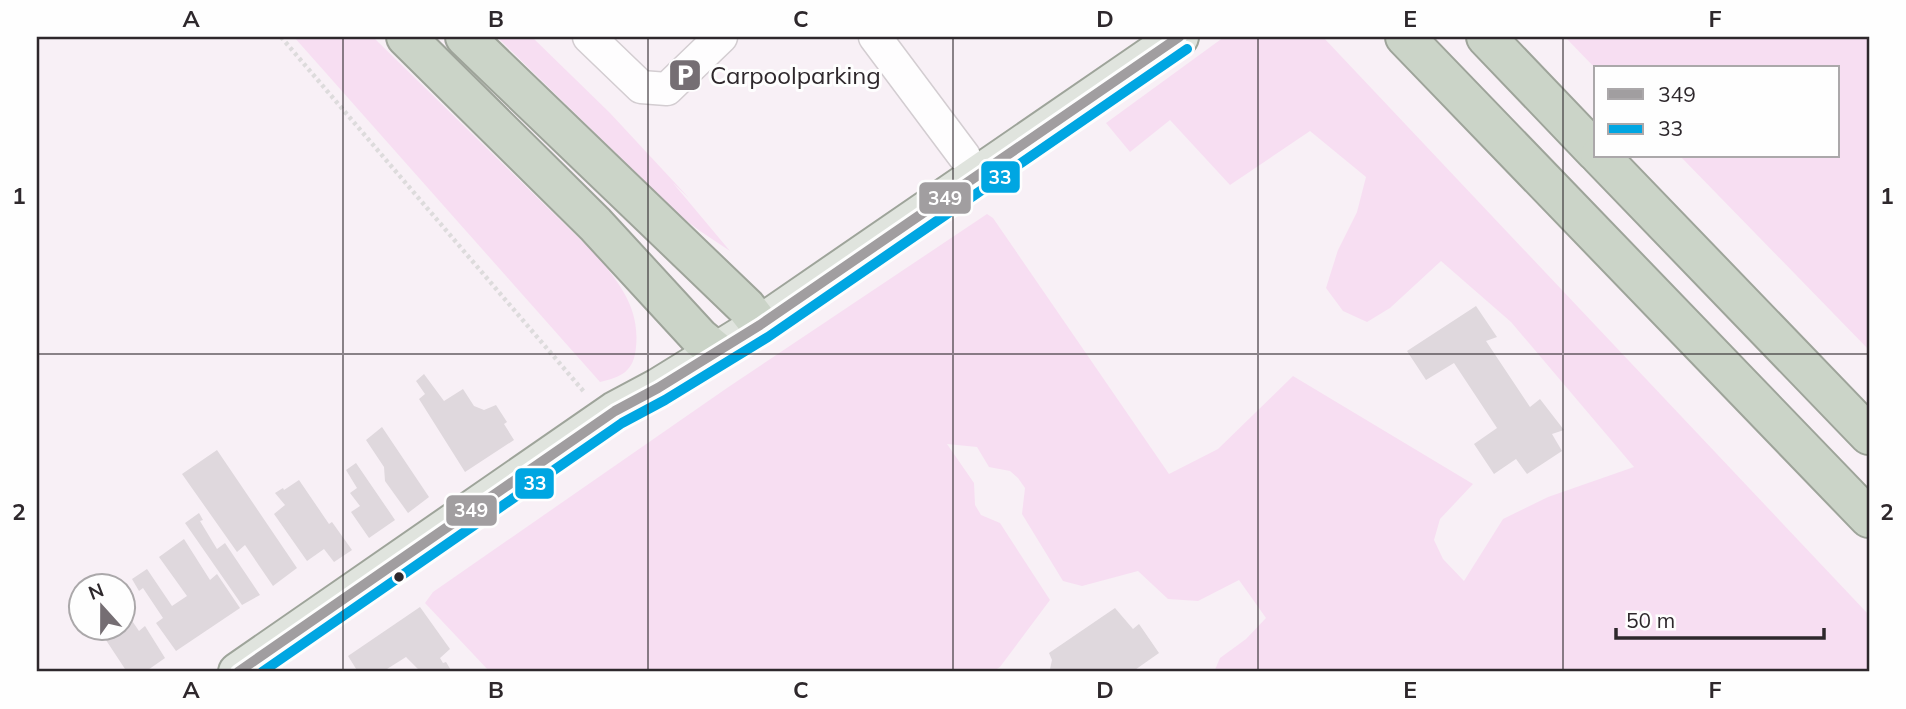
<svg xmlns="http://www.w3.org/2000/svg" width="1906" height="709" viewBox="0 0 1906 709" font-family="Mulish,sans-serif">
<rect width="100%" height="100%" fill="#f8f0f6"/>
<g fill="#f7def2">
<path d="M294,37h79l222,217c24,28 45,54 41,93 -2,24 -14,30 -36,35z"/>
<polygon points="497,37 532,37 610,113 689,198 673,183 730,251 700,231 655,197 627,164"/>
<polygon points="1224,37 1323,37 1869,615 1869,672 1214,672 1220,658 1246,639 1266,618 1239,580 1198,601 1168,599 1138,571 1082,586 1063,581 1022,514 1025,488 1018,478 1010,471 989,467 977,447 947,444 974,483 975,505 981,515 1000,523 1050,600 1000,667 992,672 490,672 425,603 433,592 727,388 987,214 993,218 1169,474 1218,449 1293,376 1473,484 1440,519 1434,540 1443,559 1464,581 1503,519 1548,497 1634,467 1511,322 1441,261 1390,308 1367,322 1343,311 1326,288 1338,250 1357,212 1366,177 1310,131 1230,185 1170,120 1130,152 1106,123"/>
<polygon points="1565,37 1869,37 1869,350 1680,156 1838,156 1838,68 1596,69"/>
</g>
<g fill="#dfd8dd">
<polygon points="1476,306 1497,337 1486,341 1530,407 1540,399 1564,430 1552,434 1562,451 1527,474 1516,459 1494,474 1474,444 1497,428 1454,363 1426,380 1407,351"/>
<polygon points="424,374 444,401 463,389 474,406 484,410 496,405 507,422 504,424 514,440 465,472 419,399 425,394 416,381"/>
<polygon points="382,427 429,497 408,513 385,481 384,467 366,440"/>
<polygon points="217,450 297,568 273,586 245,545 237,552 182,474"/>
<polygon points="356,463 395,520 369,538 351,512 360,506 350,493 357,488 346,470"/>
<polygon points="299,480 329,524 332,522 352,550 334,562 324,549 307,561 274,514 285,505 275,493 283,488 284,490"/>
<polygon points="199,513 203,520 200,521 217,549 225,543 260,595 242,605 185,523"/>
<polygon points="184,539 210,580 217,574 240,608 176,651 156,623 163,618 143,588 139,591 132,579 147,569 172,606 187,596 159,557"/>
<polygon points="122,606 139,631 145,626 165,658 145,672 127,672 102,634 107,631 105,628 122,628"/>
<polygon points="420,607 450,649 440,658 443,663 446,662 452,672 421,672 406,657 387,669 389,672 358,672 348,656"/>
<polygon points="1115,608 1133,629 1139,624 1159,653 1132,672 1053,672 1050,669 1052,660 1049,653"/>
</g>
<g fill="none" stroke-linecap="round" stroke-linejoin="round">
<g stroke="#d3cdd1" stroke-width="35">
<g id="minor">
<polyline points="589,37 641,87 667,89 721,37"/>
<polyline points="875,37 964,156"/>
</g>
</g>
<g stroke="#9ea49a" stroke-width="42">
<polyline id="major" points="238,672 615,411 658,388 760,325 1179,37"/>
</g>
<g stroke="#9ea49a" stroke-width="42">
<g id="highway">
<polyline points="406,37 595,224 700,338 717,352"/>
<polyline points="465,37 746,307 760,325"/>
<polyline points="1405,37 1869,518"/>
<polyline points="1486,37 1596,152"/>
<polyline points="1600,156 1869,435"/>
</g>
</g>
<polyline stroke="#dddbdc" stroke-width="4.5" stroke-dasharray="3.5 3.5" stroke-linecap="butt" points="281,37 585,393"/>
<use href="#minor" stroke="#fefdfe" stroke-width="32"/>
<use href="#major" stroke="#e0e4de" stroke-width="38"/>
<use href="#highway" stroke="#cbd4c8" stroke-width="38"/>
<g stroke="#fefefe" stroke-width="16">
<polyline id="bus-1" points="238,672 615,411 658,388 760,325 1179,37"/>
</g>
<g stroke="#fefefe" stroke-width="16">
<polyline id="bus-2" points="262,672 622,423 665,400 768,337 1187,49"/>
</g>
<use href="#bus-1" stroke="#a19ea0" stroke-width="10"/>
<use href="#bus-2" stroke="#00a6e2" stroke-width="10"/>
</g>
<path fill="none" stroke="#2e282c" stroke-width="2" stroke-opacity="0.55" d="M343,37v635M648,37v635M953,37v635M1258,37v635M1563,37v635M37,354h1832"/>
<defs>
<g id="parking-square" transform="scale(1.75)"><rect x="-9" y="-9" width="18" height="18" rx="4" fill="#756e73" stroke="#fefefe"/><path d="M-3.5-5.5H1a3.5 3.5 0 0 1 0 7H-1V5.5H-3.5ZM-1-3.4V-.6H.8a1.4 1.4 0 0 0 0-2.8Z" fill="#fff"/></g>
</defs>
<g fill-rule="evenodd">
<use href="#parking-square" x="685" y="75"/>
</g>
<circle fill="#2e282c" stroke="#fefefe" stroke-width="2.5" cx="399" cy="577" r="6"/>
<g text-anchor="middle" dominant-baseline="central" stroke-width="6" stroke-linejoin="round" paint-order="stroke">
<g font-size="24" fill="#2e282c" stroke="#fefefe" text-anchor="start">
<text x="710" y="75">Carpoolparking</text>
</g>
</g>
<g stroke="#fefefe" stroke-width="2.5">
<rect x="980" y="160" width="41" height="34" rx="7" fill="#00a6e2"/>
<rect x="918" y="181" width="54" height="34" rx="7" fill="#a19ea0"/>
<rect x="514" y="467" width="41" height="33" rx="7" fill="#00a6e2"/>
<rect x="445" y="494" width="53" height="33" rx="7" fill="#a19ea0"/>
</g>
<g font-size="19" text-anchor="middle" font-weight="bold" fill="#fff">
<text x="1000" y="184">33</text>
<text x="945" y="205">349</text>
<text x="535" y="490">33</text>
<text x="471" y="517">349</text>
</g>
<rect width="1906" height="709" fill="none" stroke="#fefefe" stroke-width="77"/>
<rect x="1594" y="66" width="245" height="91" fill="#fefefe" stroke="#aba8aa" stroke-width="2"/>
<rect x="1608" y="89" width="35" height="10" fill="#a19ea0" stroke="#aba8aa" stroke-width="2"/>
<text x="1658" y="102" font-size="21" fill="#2e282c">349</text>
<rect x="1608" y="124" width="35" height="10" fill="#00a6e2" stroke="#aba8aa" stroke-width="2"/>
<text x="1658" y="136" font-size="21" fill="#2e282c">33</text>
<g transform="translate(102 607) rotate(339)"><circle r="33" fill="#fefefe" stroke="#aba8aa" stroke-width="2"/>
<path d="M0-5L12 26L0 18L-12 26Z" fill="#756e73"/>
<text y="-10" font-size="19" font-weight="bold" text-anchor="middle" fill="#2e282c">N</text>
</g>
<path d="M1616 628v10h208v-10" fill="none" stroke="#2e282c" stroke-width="3.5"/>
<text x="1626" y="628" font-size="21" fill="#2e282c" stroke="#fefefe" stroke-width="5" paint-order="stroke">50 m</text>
<rect x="38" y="38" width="1830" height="632" fill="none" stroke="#2e282c" stroke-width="2.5"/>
<g font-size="23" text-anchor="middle" font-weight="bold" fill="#2e282c">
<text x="191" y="27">A</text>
<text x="496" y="27">B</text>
<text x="801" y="27">C</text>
<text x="1105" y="27">D</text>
<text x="1410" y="27">E</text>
<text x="1715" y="27">F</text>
<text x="19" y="204">1</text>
<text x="1887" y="204">1</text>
<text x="19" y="520">2</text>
<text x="1887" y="520">2</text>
<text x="191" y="698">A</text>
<text x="496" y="698">B</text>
<text x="801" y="698">C</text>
<text x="1105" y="698">D</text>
<text x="1410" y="698">E</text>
<text x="1715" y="698">F</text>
</g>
</svg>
